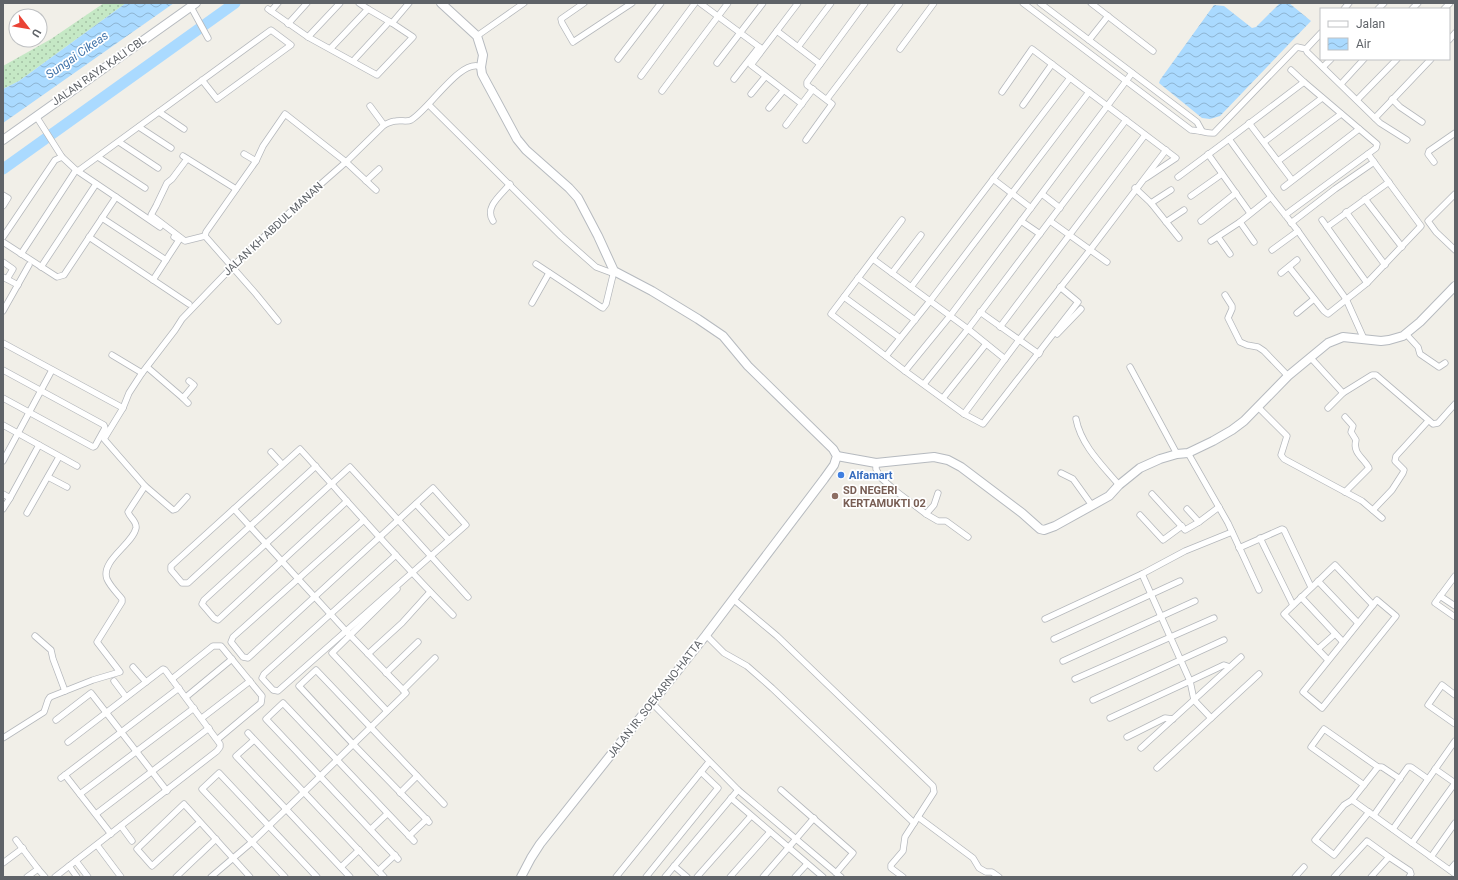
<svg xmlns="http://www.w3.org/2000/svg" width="1458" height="880" viewBox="0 0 1458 880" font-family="Roboto,sans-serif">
<defs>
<pattern id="grass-dots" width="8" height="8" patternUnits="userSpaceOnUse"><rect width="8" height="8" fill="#c5e8c5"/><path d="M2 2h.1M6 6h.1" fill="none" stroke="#a3c0a4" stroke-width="1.8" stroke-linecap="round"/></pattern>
<pattern id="water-waves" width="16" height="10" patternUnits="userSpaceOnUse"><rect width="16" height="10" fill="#aadaff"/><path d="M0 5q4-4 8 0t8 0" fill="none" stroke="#8eb4d2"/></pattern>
</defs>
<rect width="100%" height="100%" fill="#f1efe8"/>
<polygon fill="url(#grass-dots)" points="104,3 126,3 19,81 3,89 3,66 51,39"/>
<g fill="url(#water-waves)">
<polygon points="126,3 174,3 3,123 3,89 19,81"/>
<polygon points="1280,3 1289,3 1311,21 1220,116 1210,119 1202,118 1159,83 1160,80 1214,5 1224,6 1252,28 1256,27"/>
</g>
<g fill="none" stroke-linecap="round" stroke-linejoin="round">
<polyline stroke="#aadaff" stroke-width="11" points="3,169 235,3"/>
<g stroke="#b5b8bc" stroke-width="7">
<g id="street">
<polyline points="584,3 561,19 562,23 573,42 632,3"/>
<polyline points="700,3 762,49"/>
<polyline points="798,3 751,65 802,104"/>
<path d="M1023,3l168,127c8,0 16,4 23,3l83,-86 9,2 1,3 73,71 27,17"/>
<polyline points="1040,3 1197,122 1202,131"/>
<polyline points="1091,3 1153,51"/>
<polyline points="191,7 208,38"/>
<polyline points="268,9 308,37 377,75 413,37 392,23"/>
<polyline points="368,9 392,23 409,3"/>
<polyline points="1344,9 1349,3"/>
<polyline points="1378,9 1384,3"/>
<polyline points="1412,9 1418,3"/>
<polyline points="1444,9 1450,3"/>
<polyline points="271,11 278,3"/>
<polyline points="288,24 307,3"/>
<polyline points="777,31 820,64"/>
<polyline points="477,36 524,3"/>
<polyline points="308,37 340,3"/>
<polyline points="1089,40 1108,16"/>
<polyline points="1449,40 1455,33"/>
<polyline points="798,47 831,3"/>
<polyline points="331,48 368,9 359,3"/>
<polyline points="900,49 934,3"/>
<polyline points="1306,49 1321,33"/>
<polyline points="618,59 661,3"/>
<polyline points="353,61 389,22"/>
<polyline points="717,63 763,3"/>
<polyline points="1323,67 1331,59"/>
<polyline points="1291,70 1304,82"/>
<polyline points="641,76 695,3"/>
<polyline points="734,79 759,47"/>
<polyline points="1341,84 1364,59"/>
<polyline points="662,91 728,3"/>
<polyline points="1002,92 1032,49 1176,158 1146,178"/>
<polyline points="751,94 765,77"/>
<polyline points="827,99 900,3"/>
<polyline points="1392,99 1400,107 1422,122"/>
<polyline points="1357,100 1397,59"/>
<polyline points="429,105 561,236 596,267 612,273"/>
<polyline points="1023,105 1052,64"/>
<polyline points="370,106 384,125"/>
<polyline points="769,108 783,91"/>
<polyline points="159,112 184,129"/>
<polyline points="1375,118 1431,59"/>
<polyline points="1249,123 1292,180"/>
<polyline points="786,125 813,89"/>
<polyline points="139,127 171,148"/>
<polyline points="806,140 832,104 807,85 807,82 865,3"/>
<polyline points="119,142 158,168"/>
<polyline points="1264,142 1322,98"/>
<polyline points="244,154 256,161 206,232 205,236 256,294 278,321"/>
<polyline points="1208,154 1250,213"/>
<polyline points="183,156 236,189"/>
<polyline points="98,157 145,188"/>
<polyline points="187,159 172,179 167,183 156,206 151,215 185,241 205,236"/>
<polyline points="256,161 263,146 285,114 346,162 376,190"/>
<polyline points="1278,161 1341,114"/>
<polyline points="1434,162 1428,154 1429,151 1455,133"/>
<polyline points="78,171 271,30 291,45 217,99 202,80"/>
<polyline points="1178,177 1229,139"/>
<polyline points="993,179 1031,208"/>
<polyline points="366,181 379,169"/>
<polyline points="1284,187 1359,129"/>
<polyline points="1135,188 1151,203 1179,238"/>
<polyline points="1042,194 1060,208"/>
<polyline points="1455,194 1428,221 1436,232 1455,250"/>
<polyline points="1191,196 1222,174"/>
<polyline points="116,197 160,227"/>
<polyline points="1365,199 1402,247"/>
<polyline points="1151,203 1171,190"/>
<polyline points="3,206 8,198 3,195"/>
<polyline points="1346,212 1385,265"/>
<polyline points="1285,215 1376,148 1377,144 1304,82 1229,139 1271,197 1298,231 1346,299 1364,339"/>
<polyline points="102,218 166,260"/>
<polyline points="902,220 831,314 905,371 964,414 983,424 1078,302 1060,287"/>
<polyline points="1322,220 1367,283"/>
<path d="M493,221c-9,-14 8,-26 17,-37"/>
<polyline points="1021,221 1040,234"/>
<polyline points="1050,221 1107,262"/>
<polyline points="1201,221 1236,193"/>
<polyline points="1166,222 1184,210"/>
<polyline points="1240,222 1254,242"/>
<polyline points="1291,223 1335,189 1374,162"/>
<polyline points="1327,227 1389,182"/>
<polyline points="3,237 55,160 62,157"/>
<polyline points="89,237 189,304"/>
<polyline points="1218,237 1230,254"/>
<polyline points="1211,241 1240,222 1271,197"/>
<polyline points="3,242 57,277 64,275 116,197 76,170 62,157 36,116"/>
<polyline points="1272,250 1298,231"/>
<polyline points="21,254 76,170"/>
<polyline points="873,259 968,329 1005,359"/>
<polyline points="3,262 13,269 7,279"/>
<polyline points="536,264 601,307 603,308 606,304 614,271"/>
<polyline points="41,267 96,184"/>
<polyline points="1289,267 1324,311 1328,314 1367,283 1421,226 1368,154"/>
<polyline points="892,273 921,235"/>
<polyline points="1281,273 1297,260"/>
<polyline points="3,277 18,285"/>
<polyline points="858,278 915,320"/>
<polyline points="153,280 179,240 174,237"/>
<polyline points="911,287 1070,78"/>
<polyline points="1225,295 1232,306 1232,309 1228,318 1240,342 1247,345 1258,347 1264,351 1288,376"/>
<polyline points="844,297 900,338"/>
<polyline points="532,303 549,273"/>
<polyline points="3,311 29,265"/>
<polyline points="980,312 1039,354 1040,352"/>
<polyline points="1297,313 1314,299"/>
<polyline points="1000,327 1145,135"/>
<polyline points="1057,334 1081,309"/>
<polyline points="1406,334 1418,347 1420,354 1439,367 1445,363"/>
<polyline points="3,343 123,408"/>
<polyline points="112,355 142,373"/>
<polyline points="886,356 930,301 1089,92"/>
<polyline points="1310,357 1343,393 1372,375 1376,375 1433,424 1438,423 1455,404"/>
<polyline points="147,367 183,398 194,385 189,381"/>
<polyline points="1130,367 1177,454"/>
<polyline points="3,370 104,425 105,428 95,446 93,447 3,398"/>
<polyline points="905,371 950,316 1132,73"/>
<polyline points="924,384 968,329 1126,120"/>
<polyline points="183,398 188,403"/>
<polyline points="943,398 986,344"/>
<polyline points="1258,407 1287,436 1281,455 1284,459 1362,501 1382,518"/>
<polyline points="1328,408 1343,393"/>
<polyline points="964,414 1019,340 1090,250 1166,150"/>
<path d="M1076,419c5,26 26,46 43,66"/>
<polyline points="3,425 77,466"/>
<polyline points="271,452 282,464"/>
<polyline points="1188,453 1228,523 1259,590"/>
<polyline points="3,461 52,370"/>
<polyline points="876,463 876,469 881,478 897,492 926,514 938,521 946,521 968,537"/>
<path d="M316,466l-128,117h-6l-11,-13v-4l129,-117c51,56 100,113 153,166"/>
<polyline points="1061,473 1073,479 1091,504"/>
<polyline points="48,477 67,487"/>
<polyline points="145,486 173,510 176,509 187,497"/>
<path d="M1345,492l24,-24c-5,-10 -17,-15 -13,-28l-5,-8 2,-6 -8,-9"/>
<polyline points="3,494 10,498 39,445"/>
<polyline points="1152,494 1185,530 1199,522 1219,507"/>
<polyline points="347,501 218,620 214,618 202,604 204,600 350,467 468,597"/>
<polyline points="416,504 449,540"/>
<polyline points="3,509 10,498"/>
<polyline points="1187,509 1199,522"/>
<polyline points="1373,510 1392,490 1403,473 1404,470 1395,461 1396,456 1428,421"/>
<polyline points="27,513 59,457"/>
<polyline points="926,514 934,505 938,493"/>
<polyline points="1140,515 1163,540 1182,526"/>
<polyline points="364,520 233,637 231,642 243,657 248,658 433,488 466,525 278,691 273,690 262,678 264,674 396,555"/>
<polyline points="1260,538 1293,605"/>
<polyline points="1239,548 1282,529 1284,530 1311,587"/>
<polyline points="1455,576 1435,603 1455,617"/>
<polyline points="1318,581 1358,623"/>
<polyline points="1440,596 1455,606"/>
<polyline points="1301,597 1343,642"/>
<polyline points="733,599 777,636 933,786 934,792 905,837 903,851 891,865 891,868 903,877"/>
<polygon points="1377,600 1396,616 1322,708 1303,692"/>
<polyline points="1045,619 1142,574 1185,551 1232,532"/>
<polyline points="706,635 724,653 747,666 772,688 914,823"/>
<polyline points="35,636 51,650 53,659 65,691"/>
<polyline points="1054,639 1180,581"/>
<polyline points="1318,649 1335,634"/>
<polyline points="368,654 402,623 430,592"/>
<polyline points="1328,660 1284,614 1335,565 1373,605"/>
<polyline points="1063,661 1195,601"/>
<polyline points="133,667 146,682"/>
<polyline points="386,673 418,642"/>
<polyline points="172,679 213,646 221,646 262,696 261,703 218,739"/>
<polyline points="1075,679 1214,618"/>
<polyline points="114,681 126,697"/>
<polyline points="403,690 435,658"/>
<polyline points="1455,695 1442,685 1428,705 1455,724"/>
<polyline points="186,697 232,659"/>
<polyline points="1093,700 1224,640"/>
<polyline points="652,703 738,790 841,877"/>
<polyline points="387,711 332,653 397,589"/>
<polyline points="202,718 250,681"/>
<polyline points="1110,718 1190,681 1142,574"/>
<polyline points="1211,718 1194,700 1190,681 1224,665 1230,667"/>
<polyline points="56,720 91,693 167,791"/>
<polyline points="248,733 384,877"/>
<polyline points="1127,737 1165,718 1173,719"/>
<path d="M3,738l41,-26 4,-12 2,-3 43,-17 27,-8 -23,-30 25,-40v-3c-5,-6 -12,-13 -15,-20 -7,-18 26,-35 29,-51 1,-7 -6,-10 -8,-16l17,-26 -41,-47 19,-31 6,-15 13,-20 33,-43 7,-11 50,-52 74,-70 40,-35 38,-37c4,-2 8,-4 12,-4 5,-1 11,1 15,-1 18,-10 50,-63 70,-53"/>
<polyline points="254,740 236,756 350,877"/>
<polyline points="1141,748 1241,657"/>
<polyline points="1157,768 1259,674"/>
<polyline points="1435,769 1455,783"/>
<polyline points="65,775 111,834"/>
<polyline points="61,778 179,688"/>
<polyline points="1364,785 1311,747 1324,729 1378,767"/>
<polyline points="781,790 853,853 836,873"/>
<polyline points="400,793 417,776"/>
<polyline points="80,794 194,708"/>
<polyline points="731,798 823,877"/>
<polyline points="1352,800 1455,874"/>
<polyline points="1369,812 1334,855 1315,840 1344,805 1352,800 1378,767 1382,767 1400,779"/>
<polyline points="96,814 209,728"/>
<polyline points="1374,815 1408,767 1411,767 1428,779"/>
<polyline points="918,817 973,858 979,868 986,872 992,872 999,877"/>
<polyline points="200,822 152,866 137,849 184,804 250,877"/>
<polyline points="429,822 353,744 299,686 316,670 444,804"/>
<polyline points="121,826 132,841"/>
<polyline points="371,829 387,814"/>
<polyline points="1393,829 1455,741"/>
<polyline points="409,836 427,819"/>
<polyline points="16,840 38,869"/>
<polyline points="1412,843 1455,783"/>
<polyline points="97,845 121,877"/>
<polyline points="1431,857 1455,823"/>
<polyline points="398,859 266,719 283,703 414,841"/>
<polyline points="76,861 88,877"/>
<polyline points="3,863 23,848"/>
<polyline points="69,866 77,877"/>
<polyline points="674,866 687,877"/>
<polyline points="341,867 359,850"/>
<polyline points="1450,870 1455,864"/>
<polyline points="378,871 395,855"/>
<polyline points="27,877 38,869 45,877"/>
<polyline points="55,877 217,751 220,747 220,744 165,670 163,669 68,742"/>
<polyline points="176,877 216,839"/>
<polyline points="211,877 252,842 303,793 406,693 346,631 234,509"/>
<polyline points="285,877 202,789 219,773 317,877"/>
<polyline points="616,877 709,762"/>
<polyline points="646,877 718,788 701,772"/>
<polyline points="665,877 738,790"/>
<polyline points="697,877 751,816"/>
<polyline points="730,877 770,832"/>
<polyline points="763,877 814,818"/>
<polyline points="795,877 807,864"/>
<polyline points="1295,877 1304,867"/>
<polyline points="1334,877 1367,841 1389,857"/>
<polyline points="1371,877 1389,857 1410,871 1411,874 1409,877"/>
</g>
</g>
<g stroke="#b6babf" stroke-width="10">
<g id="secondary">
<polyline points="441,3 477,36 483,55 481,67 482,74 517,139 526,150 569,188 578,198 598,236 614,271 652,291 698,319 723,336 748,366 833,449 837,456 834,465 824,479 706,635 540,844 531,858 521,877"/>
<polyline points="3,140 196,3"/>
<polyline points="837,456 876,463 934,457 948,460 961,467 1022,513 1040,529 1044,530 1055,526 1109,496 1119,485 1140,468 1160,459 1177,454 1188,453 1213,441 1232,430 1244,421 1288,376 1328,343 1343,337 1381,341 1389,340 1403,336 1420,322 1455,286"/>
</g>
</g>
<use href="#street" stroke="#fff" stroke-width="5.5"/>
<use href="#secondary" stroke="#fff" stroke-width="8"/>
</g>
<circle fill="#3f7fe0" stroke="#fff" stroke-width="1.5" cx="841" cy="475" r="4"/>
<circle fill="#8d6e63" stroke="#fff" stroke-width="1.5" cx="835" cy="496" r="4"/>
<g text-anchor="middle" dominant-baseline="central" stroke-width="3.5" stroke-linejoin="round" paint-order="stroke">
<g font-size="11" fill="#5f6368" stroke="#fff">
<text transform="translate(99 71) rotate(-35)">JALAN RAYA KALI CBL</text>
<text transform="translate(273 229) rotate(-43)">JALAN KH ABDUL MANAN</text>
<text transform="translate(655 699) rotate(-52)">JALAN IR. SOEKARNO-HATTA</text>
</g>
<g font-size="11" font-weight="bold" fill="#366cbe" stroke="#fff" text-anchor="start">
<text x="849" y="475">Alfamart</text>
</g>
<g font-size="11" font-weight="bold" fill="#785e54" stroke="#fff" text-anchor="start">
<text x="843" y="490">SD NEGERI<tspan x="843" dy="13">KERTAMUKTI 02</tspan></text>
</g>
<g font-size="12" font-style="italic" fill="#4174aa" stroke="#fff">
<text transform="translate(77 55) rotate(-35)">Sungai Cikeas</text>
</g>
</g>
<rect width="1458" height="880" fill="none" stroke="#5f6368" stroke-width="8"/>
<rect x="1320" y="8" width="130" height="52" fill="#ffffff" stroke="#bfc1c3"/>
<rect x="1328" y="21" width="20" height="6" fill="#ffffff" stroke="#bfc1c3"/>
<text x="1356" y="28" font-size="12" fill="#5f6368">Jalan</text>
<rect x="1328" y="38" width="20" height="12" fill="url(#water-waves)" stroke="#bfc1c3"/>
<text x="1356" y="48" font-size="12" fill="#5f6368">Air</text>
<g transform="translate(28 28) rotate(121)"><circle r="19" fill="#ffffff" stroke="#bfc1c3"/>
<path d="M0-3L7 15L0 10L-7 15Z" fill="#ea4335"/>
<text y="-6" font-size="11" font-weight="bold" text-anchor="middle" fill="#5f6368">U</text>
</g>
</svg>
